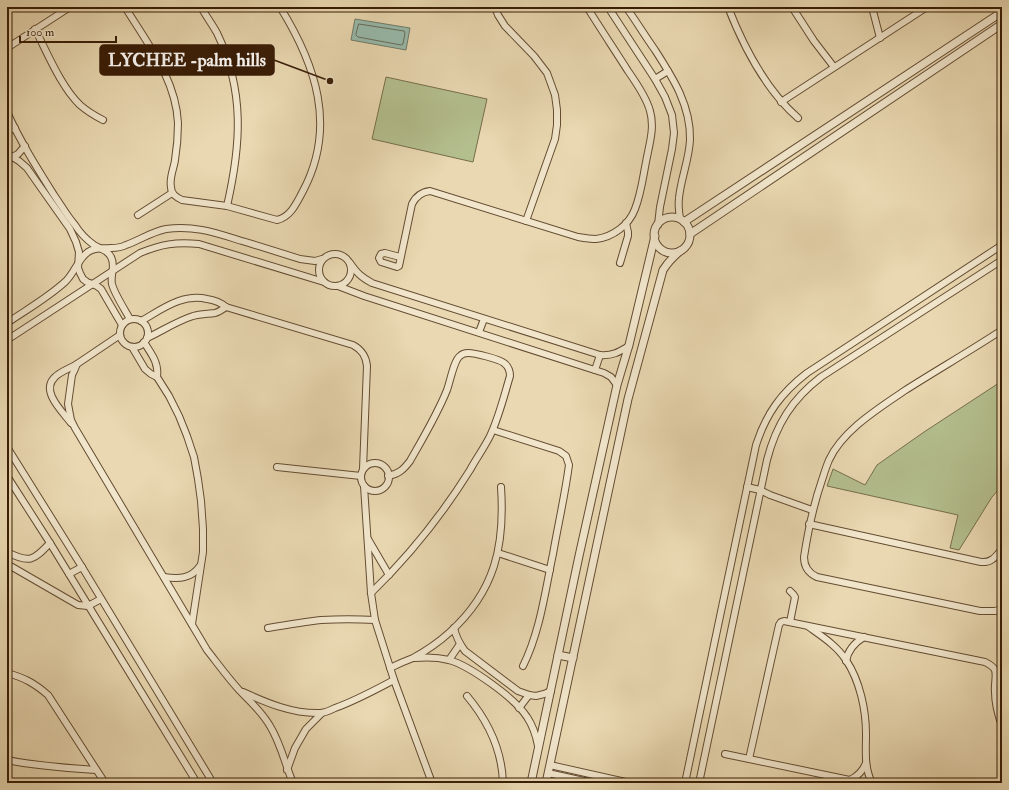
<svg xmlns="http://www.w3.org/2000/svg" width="1009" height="790" viewBox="0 0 1009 790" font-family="'IM FELL Double Pica',serif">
<rect width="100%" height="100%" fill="#e9d8b1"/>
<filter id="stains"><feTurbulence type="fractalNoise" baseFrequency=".005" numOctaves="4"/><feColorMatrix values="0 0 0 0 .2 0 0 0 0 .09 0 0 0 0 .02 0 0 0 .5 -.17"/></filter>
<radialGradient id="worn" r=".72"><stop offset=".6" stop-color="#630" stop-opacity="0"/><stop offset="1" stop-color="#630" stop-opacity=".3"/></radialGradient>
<g fill="#b4bf8e" stroke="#766e4a">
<polygon points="386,77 487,99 473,162 372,139"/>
<polygon points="1002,381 1002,486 992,497 959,550 950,548 958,515 827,486 833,469 865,485 877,465 924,432"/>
</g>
<polygon fill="#97baab" stroke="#717b69" points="355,19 410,28 406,50 351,40"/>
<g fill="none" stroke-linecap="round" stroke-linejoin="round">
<polygon stroke="#686c59" stroke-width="1" points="359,24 404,31 405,33 403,44 401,45 358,37 356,35"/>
<g stroke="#644c32" stroke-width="8">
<g id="minor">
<path d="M125,7c22,36 51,72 53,116 0,12 -1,25 -3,37 -1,8 -6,18 -4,27 0,7 5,10 11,13l45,6 50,14c14,-3 20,-18 26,-29 34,-64 13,-126 -23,-184"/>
<path d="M201,7c5,9 11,17 16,26 28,58 24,112 10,173"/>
<polyline points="495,7 498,15 505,26 534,56 547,73 555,95 557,110 557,125 555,139 526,221"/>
<polyline points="608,7 655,79 665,97 672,115 674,133 672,149 660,207 658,225"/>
<path d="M626,7c10,14 19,29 29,43 18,28 36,56 35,90 -1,20 -9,38 -11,58 -1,7 0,14 1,21"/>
<path d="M728,7c16,41 37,82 70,111"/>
<polyline points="792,7 814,41 834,67"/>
<polyline points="872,7 880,38"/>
<path d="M35,29c12,23 26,58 45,76 7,6 15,11 23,15"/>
<polyline points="7,48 70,7"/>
<polyline points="655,79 668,71"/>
<polyline points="781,102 927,7"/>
<path d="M7,112c13,29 30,56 47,83 7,10 13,21 21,30 5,8 12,15 19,20 6,4 14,5 17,12 5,9 -1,18 1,27 2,9 13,26 18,35"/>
<polyline points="7,131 15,128"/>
<polyline points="7,154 19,161 27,168 70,229 76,242 79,252 78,268 80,273 83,279 87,282 97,286 101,289 122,325"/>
<polyline points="10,158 18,154 25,146"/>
<polyline points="138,215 172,193"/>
<circle cx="335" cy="270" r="16"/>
<path d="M400,257l-15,-4 -4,1 -2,4 2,4 16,5 2,-1 13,-62c4,-8 9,-12 18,-13l148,46c6,1 12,2 18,2 17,-2 33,-14 39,-30 6,-15 8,-32 11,-47 3,-17 9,-34 4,-51 -3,-12 -15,-30 -22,-40 -14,-22 -28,-43 -41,-64"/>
<path d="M350,263c7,10 11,14 22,20l228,72c13,1 19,-3 29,-9"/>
<polyline points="620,263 628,236 628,232 626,223"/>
<polyline points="338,286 364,296 604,373 611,377 617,385"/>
<circle cx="134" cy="333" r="14"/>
<path d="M141,321c20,-11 41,-28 66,-22 7,1 13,3 19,8l127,38c9,5 13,11 14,21l-4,103"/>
<path d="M7,323c19,-13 42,-26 59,-42 9,-9 12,-22 22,-29 8,-5 15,-3 23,-4 5,0 11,-1 15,-3 14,-5 25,-13 40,-16 28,-4 50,4 76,12 20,6 39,12 58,18l15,2 7,-2"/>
<path d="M1002,330c-32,21 -65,40 -98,61 -26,18 -61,39 -75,69 -3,7 -5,14 -7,20 -9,26 -14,51 -18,77 0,10 4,16 13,20l163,34h15l7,-2"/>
<polyline points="479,332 484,319"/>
<path d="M120,335l-43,29 -3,7 -2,4 -4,29 3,16 4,8 132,222c11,14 21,28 33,41 11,11 22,21 30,35 11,18 15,38 23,57"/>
<path d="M147,338c15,-7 30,-17 46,-22 7,-2 15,-2 22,-3 4,-1 8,-4 11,-6"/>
<path d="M7,340l133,-87c22,-9 35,-11 59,-9l125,38"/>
<path d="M144,342c7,12 15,20 13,35"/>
<polyline points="132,347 145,369 151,374 157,377 169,396 179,416 187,436 194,457 198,479 201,501 203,529 203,552 192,624"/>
<polyline points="595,370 600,355"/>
<path d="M71,423c-9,-12 -31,-32 -16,-46 6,-6 16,-9 22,-13"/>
<path d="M493,430l66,21 7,5 3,9c-4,30 -11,60 -16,89 -8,38 -13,78 -30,112"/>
<polyline points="7,447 82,567 213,783"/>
<circle cx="375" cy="477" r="14"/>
<polyline points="277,467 361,476"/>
<polyline points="7,476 50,543 197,783"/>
<polyline points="364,486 371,593 375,620 394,680 432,783"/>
<polyline points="747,487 760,490 770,495 812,510"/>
<path d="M809,524l172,38c11,1 15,-6 21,-13"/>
<polyline points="368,539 389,575"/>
<path d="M7,552c23,12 27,8 43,-9"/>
<polyline points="498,553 550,570"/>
<polyline points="7,564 78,605 88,606 101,599"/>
<polyline points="69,574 82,567"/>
<path d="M164,577c15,2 27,2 36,-11"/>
<polyline points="790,591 793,594 795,597 790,622"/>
<path d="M371,593c38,-37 71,-78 99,-123 6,-11 14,-22 20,-34 9,-19 14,-40 20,-60 0,-5 -2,-10 -6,-13 -5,-4 -29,-10 -36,-10 -3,0 -6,1 -8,3 -6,4 -10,26 -13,34 -10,25 -24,48 -37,71 -6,8 -11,13 -22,15"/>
<path d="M809,627c14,10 28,19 37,33 14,21 20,50 20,74 0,17 -2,33 6,49"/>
<path d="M268,628c18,-3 36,-6 53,-8 18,-1 36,-1 54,0"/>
<path d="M454,628c2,9 5,15 11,23l53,40 11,4 7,1 8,-2 7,-3"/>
<path d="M415,658c11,-1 22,-1 34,2 21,6 66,38 78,57 6,9 9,18 11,29"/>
<polyline points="449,660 460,644"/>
<path d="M846,661c2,-11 8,-18 18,-24"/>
<path d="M390,668c8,-4 15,-7 23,-10 13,-7 26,-16 37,-26 45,-41 55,-86 51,-145"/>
<path d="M7,673c18,5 27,10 41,22l57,88"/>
<path d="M243,692c24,11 50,22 77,21 5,0 11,-3 15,-5 20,-7 40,-18 59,-28"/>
<path d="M467,696c21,25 35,54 36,87"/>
<polyline points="519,708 529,695"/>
<polyline points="725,754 864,783"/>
<path d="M749,759l30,-134 2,-3 3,-1 201,41c4,2 8,4 10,8 2,6 -1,15 0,22 0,12 3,23 7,34"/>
<path d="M7,760c29,6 59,8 89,10"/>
<polyline points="550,765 630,783"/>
<polyline points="287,770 295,748 306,729 322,713"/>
<polyline points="548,773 593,783"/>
<path d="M850,780c8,-4 13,-9 16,-17"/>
<path d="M685,783l71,-338c10,-31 25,-52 51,-72l195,-128"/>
<path d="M699,783l68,-323c9,-35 25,-61 54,-83l181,-117"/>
</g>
</g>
<g stroke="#644c32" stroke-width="9">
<g id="tertiary">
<circle cx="672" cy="235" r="18"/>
<polyline points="684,222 1002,12"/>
<polyline points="690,234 1002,24"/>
<polyline points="558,655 573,658"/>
<polyline points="531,783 579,556 617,385 629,345 655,236"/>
<path d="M546,783l82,-384 35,-129c5,-8 10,-13 17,-19"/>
</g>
</g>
<use href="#minor" stroke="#f1e6cc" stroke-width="6"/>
<use href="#tertiary" stroke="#f1e6cc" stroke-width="7"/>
</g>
<path fill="none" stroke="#381d07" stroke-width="1.5" d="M330 81L274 60"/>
<circle fill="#381d07" stroke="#f1e6cc" stroke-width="1.5" cx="330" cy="81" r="4"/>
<rect fill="#381d07" stroke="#381d07" stroke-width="1.5" x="100" y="45" width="174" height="30" rx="4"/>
<g font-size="18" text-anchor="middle" font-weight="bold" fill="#fff">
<text x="187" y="66">LYCHEE -palm hills</text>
</g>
<rect width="1009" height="790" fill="none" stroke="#e9d8b1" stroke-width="24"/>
<rect x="8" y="8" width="993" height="774" fill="none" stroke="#381d07" stroke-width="2"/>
<rect x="12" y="12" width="985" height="766" fill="none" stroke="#381d07"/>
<path d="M20 36v6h96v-6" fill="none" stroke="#381d07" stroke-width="2"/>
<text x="26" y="36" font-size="12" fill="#381d07" stroke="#f1e6cc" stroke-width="3" paint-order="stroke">100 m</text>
<rect width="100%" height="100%" filter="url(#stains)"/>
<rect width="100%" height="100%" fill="url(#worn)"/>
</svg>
